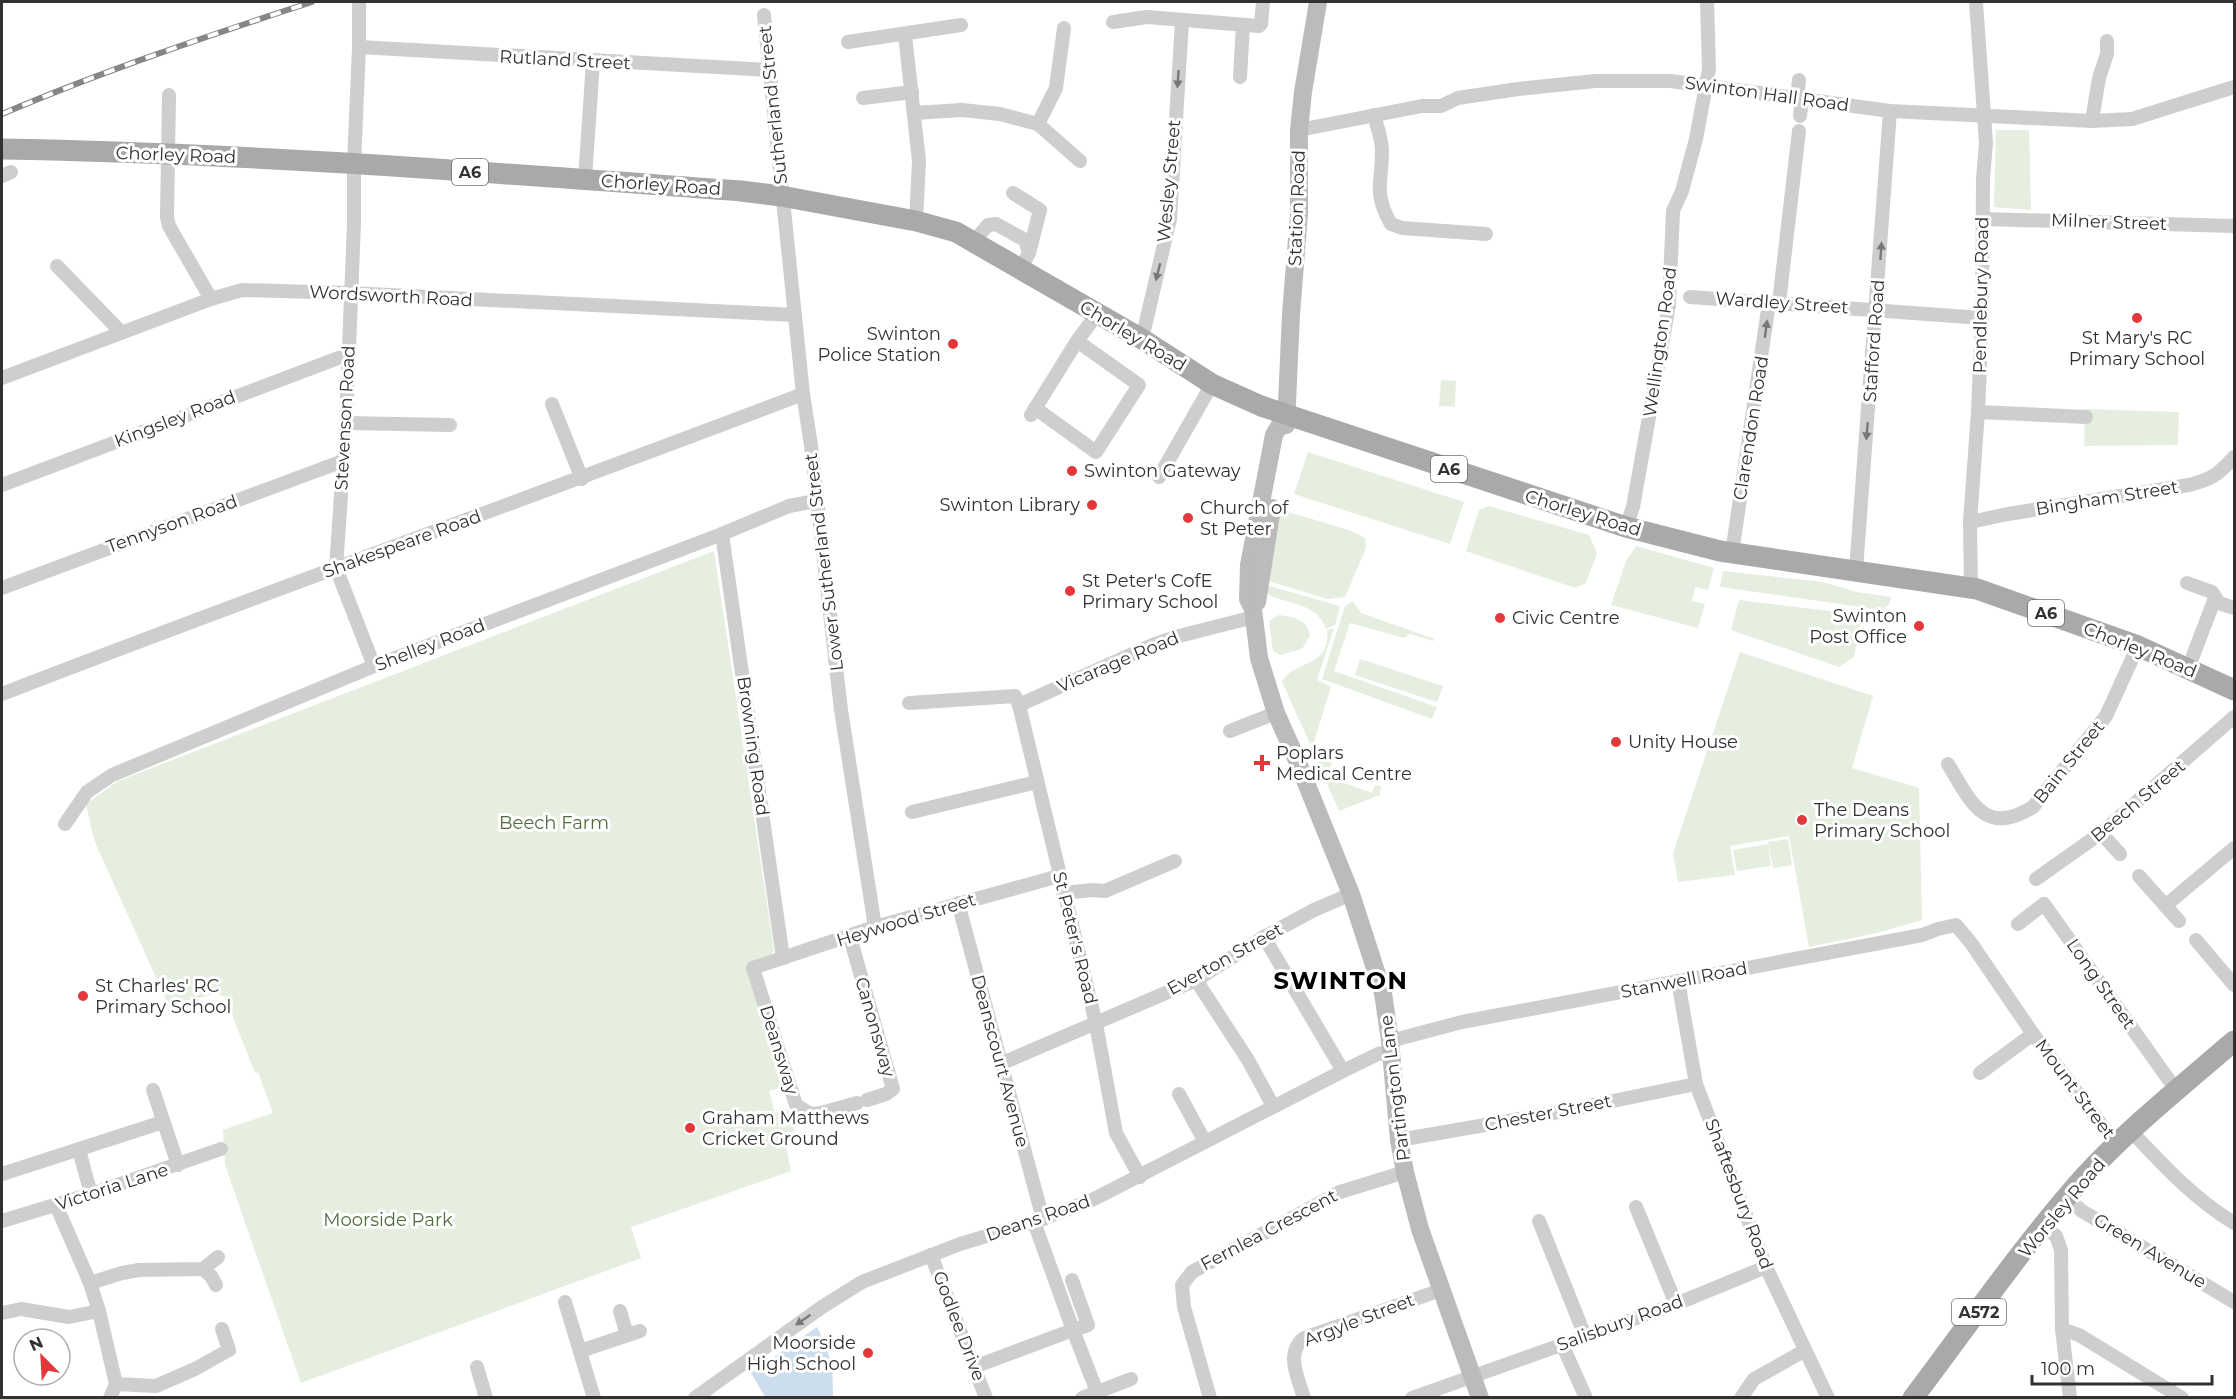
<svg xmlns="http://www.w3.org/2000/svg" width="2236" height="1399" viewBox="0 0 2236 1399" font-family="Montserrat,sans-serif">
<rect width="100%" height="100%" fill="#fff"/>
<g fill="#e6eee0">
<polygon points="1996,130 2029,130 2031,210 1994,207"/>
<polygon points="1441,380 1456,381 1455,407 1439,406"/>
<polygon points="2085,409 2179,412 2178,445 2084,446"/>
<polygon points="1308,452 1464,502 1450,544 1294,494"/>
<polygon points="1489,506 1589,535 1597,553 1586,583 1575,588 1466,551 1479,510"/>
<polygon points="1285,511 1349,530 1365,538 1366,548 1345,597 1327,599 1265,580 1279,512"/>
<polygon points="1636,546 1714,568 1708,590 1695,587 1692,601 1705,604 1698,628 1611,605 1626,561"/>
<path d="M714,551l60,399c-4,11 -18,12 -28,16l35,118 -2,4 -10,3 6,22 13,-4 10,34 -12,4 5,24 -160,56 10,31 -340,125 -76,-218 -2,-35 50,-17 -15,-41 -3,1 -30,-76 -9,-4 -32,10 -5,11 -7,-1 -78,-173 -8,-36 32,-23z"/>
<polygon points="1723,571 1823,582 1857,592 1892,597 1889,604 1882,610 1720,587"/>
<path d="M1266,585l74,21 -5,19 -9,4c-9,-27 -37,-24 -59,-35z"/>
<polygon points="1739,600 1862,615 1854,657 1839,667 1731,630"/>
<polygon points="1353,601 1361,613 1435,639 1433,641 1410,634 1404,638 1350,623 1334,671 1437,707 1432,719 1322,679 1345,606"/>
<path d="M1279,615c14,2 29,4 31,21l-8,13 -22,6 -7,-4 -4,-30z"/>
<path d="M1334,628l-17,52 14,7 -19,61 -30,-66c12,-23 49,-13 45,-52z"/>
<polygon points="1740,652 1873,696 1852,768 1919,788 1922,920 1877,933 1809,947 1789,836 1730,846 1735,875 1678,882 1673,853"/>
<polygon points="1360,659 1443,686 1437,702 1355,675"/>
<polygon points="1316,746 1335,753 1327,777 1372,793 1375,785 1381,786 1380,795 1339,811 1314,754"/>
<polygon points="1788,839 1792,865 1773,868 1768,842"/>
<polygon points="1768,844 1771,866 1737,871 1733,850"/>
</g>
<path fill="#ccdeed" d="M817,1327c14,30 16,37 16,70h-68l-14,-24z"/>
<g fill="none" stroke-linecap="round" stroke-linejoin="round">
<g stroke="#cecece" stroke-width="14">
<polyline points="359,2 359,47 354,164 354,223 346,423 336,568 374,666"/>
<polyline points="764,15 803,394 811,445 841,710 875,927"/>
<polyline points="1113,22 1147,17 1259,26 1261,24 1263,2"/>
<polyline points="905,35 919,161 916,221"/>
<polyline points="848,42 961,25"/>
<polyline points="359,47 770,70"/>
<polyline points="1240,77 1243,25"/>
<polyline points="169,95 167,217 169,226 211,299"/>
<polyline points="863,98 912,92"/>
<polyline points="1797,98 1799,80"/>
<polyline points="914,113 962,110 1000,114 1038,124 1080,161"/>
<path d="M1374,115c3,12 8,24 8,36 0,32 -9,42 9,73l11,4 84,6"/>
<polyline points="1800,116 1802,100"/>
<polyline points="2092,121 2099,78 2107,54 2107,41"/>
<polyline points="1038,124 1056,88 1064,28"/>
<polyline points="1299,130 1422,106 1441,106 1458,98 1518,89 1595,81 1671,81 1890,111 2092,121 2132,119 2234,87"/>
<polyline points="2,176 11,172"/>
<polyline points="585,179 593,62"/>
<polyline points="1013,193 1040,210 1029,253"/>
<polyline points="1984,219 2234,226"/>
<polyline points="974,241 988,225 996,224 1025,240 1029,253 1021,268"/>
<polyline points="57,266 121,332"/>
<polyline points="1690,297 1982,318"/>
<polyline points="1779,303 1799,131"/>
<polyline points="1142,339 1170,219 1182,21"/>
<polyline points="2,378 211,299 242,290 350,293 795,315"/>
<polyline points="552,404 582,479"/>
<polyline points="1035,408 1096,452 1139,385 1077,341"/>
<polyline points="1978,412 2086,417"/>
<polyline points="1031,415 1077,341 1097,314"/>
<polyline points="346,423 450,425"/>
<polyline points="1159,477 1212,384"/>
<polyline points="2,485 349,354"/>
<path d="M1970,522l38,-8 181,-29c23,-6 29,-10 45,-28"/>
<polyline points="1626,527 1633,507 1669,305 1673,211 1682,191 1696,139 1709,69 1707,2"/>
<polyline points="722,534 783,958"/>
<polyline points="1732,553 1769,303"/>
<polyline points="1856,570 1890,111"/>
<polyline points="2187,583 2212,592 2219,603 2234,608"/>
<polyline points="2,588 343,461"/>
<polyline points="1971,588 1970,522 1978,412 1982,318 1983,179 1986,143 1976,2"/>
<polyline points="2188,669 2215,598"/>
<path d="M2,694c265,-103 534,-198 801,-300"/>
<polyline points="909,703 1015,696 1019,705 1096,1024 1116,1133 1140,1177"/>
<polyline points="1019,705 1155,644 1175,637 1254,617"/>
<polyline points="1230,731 1276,713"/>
<path d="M1948,764c22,36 36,74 85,43l73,-91 32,-70"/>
<polyline points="912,812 1037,782"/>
<polyline points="65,824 87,792 112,775 374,666 722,534 789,506 816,501"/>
<polyline points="2101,833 2120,854"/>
<polyline points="2139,876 2179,921"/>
<polyline points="2036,879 2101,833 2234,717"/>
<polyline points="1063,893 1093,890 1105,891 1175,861"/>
<polyline points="958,903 1043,1219"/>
<polyline points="2165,906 2234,848"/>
<polyline points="2018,924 2044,904 2176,1090"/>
<polyline points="850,937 893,1089 886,1094 867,1100"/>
<polyline points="1264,937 1343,1071"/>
<polyline points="2196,940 2234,985"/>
<polyline points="1196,980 1248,1060 1273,1106"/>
<polyline points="1678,981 1696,1084 1766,1267 1828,1398"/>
<polyline points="1390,1041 1462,1022 1922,935 1938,929 1956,925 1971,943 2033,1034 2116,1144"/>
<polyline points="1000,1064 1196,980 1264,937 1314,910 1351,894"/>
<polyline points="1980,1073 2033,1034"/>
<polyline points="153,1090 178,1165"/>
<polyline points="1179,1094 1205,1142"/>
<polyline points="857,1103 821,1113 810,1114 796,1105 753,968 875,927 1059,876"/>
<path d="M2131,1131c32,34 63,68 103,92"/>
<polyline points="1399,1140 1554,1113 1696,1084"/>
<polyline points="79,1150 91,1194"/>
<polyline points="2,1174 163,1122"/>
<polyline points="2067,1198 2082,1211 2234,1302"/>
<polyline points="56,1205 90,1283 99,1311 116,1384 110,1398"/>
<polyline points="1636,1207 1676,1304"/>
<polyline points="2,1221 91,1194 221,1149"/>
<polyline points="1539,1221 1585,1336"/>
<polyline points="2044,1226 2056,1236 2061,1250 2062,1329 2070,1398"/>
<polyline points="931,1255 986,1398"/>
<polyline points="203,1269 211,1276 216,1285"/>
<polyline points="1072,1280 1088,1325 1073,1330 1097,1392"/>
<polyline points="90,1283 122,1273 139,1270 203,1269 218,1257"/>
<polyline points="565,1302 594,1398"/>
<polyline points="620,1311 627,1335"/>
<polyline points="2,1313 21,1309 69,1317 99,1311"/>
<polyline points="2062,1329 2079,1335 2182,1398"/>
<polyline points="1562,1344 1586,1398"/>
<polyline points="580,1351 640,1331"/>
<polyline points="477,1367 486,1398"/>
<polyline points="974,1367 1073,1330 1034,1222"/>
<polyline points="116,1384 156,1386 195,1369 229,1350 222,1329"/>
<polyline points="695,1398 822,1307 862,1282 960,1244 1043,1219 1094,1199 1343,1071 1378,1054 1391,1052"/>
<polyline points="1082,1398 1131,1379"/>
<polyline points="1210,1398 1184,1307 1182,1285 1192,1272 1340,1192 1405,1172"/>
<path d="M1304,1398c-6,-20 -19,-45 0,-60l137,-48"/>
<polyline points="1412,1398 1676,1304 1766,1267"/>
<polyline points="1741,1398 1754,1379 1804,1351"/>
</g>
<g stroke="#bbb" stroke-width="18">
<polyline points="1286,415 1274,435 1249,565 1248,599 1253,609 1259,658 1276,713 1296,758 1351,894 1383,993 1390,1041 1399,1140 1405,1172 1420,1229 1480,1398"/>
<polyline points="1286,425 1291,314 1299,214 1299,130 1303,92 1318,2"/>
<polyline points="1257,602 1272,508"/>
</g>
<g stroke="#a9a9a9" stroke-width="21">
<path d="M2,149c246,4 493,24 739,42l40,5 135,25 40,11 186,107 70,45 49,22 365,121 94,24 257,38 161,57 96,44"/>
<path d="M1913,1398c56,-74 109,-151 170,-220 46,-50 100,-93 151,-137"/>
</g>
<g stroke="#868686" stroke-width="6">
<path id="rail" d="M2,114c101,-43 205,-78 310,-112"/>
</g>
<use href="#rail" stroke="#fff" stroke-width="4" stroke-dasharray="11" stroke-linecap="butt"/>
</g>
<defs><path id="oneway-solid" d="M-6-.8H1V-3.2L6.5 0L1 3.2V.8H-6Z" transform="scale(1.5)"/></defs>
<g fill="#787878">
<use href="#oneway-solid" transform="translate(1178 79) rotate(94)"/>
<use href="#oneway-solid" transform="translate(1881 251) rotate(-86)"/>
<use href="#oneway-solid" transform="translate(1158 272) rotate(104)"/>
<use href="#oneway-solid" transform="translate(1766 329) rotate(-82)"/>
<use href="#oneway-solid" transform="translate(1867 431) rotate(95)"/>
<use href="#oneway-solid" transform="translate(803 1320) rotate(145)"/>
</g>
<g fill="#e4373a" stroke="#fff" stroke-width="2">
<circle cx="2137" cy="318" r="6"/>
<circle cx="953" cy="344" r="6"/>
<circle cx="1072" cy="471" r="6"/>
<circle cx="1092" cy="505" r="6"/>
<circle cx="1188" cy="518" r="6"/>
<circle cx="1070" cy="591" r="6"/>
<circle cx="1500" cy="618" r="6"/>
<circle cx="1919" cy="626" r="6"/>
<circle cx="1616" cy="742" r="6"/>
<path d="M1259 754h6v6h6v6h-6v6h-6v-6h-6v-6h6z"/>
<circle cx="1802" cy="820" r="6"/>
<circle cx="83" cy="996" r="6"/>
<circle cx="690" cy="1128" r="6"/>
<circle cx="868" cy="1353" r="6"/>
</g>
<g text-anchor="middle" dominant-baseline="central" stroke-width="6" stroke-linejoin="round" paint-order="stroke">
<g fill="#fff" stroke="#6f6f6f" stroke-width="1.5">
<rect x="452" y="159" width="36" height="26" rx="4.5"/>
<rect x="1431" y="456" width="36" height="26" rx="4.5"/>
<rect x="2028" y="600" width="36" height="26" rx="4.5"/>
<rect x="1952" y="1299" width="54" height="26" rx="4.5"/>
</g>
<g font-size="16" font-weight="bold" fill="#313131">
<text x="470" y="172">A6</text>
<text x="1449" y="469">A6</text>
<text x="2046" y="613">A6</text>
<text x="1979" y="1312">A572</text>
</g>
<g font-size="18" fill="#313131" stroke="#fff">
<text transform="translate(565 60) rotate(3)">Rutland Street</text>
<text transform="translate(1767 94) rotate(8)">Swinton Hall Road</text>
<text transform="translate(773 105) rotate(-96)">Sutherland Street</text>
<text transform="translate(176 155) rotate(2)">Chorley Road</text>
<text transform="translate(1169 181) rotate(-85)">Wesley Street</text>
<text transform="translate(661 185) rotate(4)">Chorley Road</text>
<text transform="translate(1297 208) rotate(-88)">Station Road</text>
<text transform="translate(2109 222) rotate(2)">Milner Street</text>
<text transform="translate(1981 295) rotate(-89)">Pendlebury Road</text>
<text transform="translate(391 296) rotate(3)">Wordsworth Road</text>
<text transform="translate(1782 303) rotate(4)">Wardley Street</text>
<text transform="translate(1133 336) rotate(31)">Chorley Road</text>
<text transform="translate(1874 341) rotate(-86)">Stafford Road</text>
<text transform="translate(1660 342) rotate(-82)">Wellington Road</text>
<text transform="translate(345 418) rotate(-87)">Stevenson Road</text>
<text transform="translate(175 419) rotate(-21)">Kingsley Road</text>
<text transform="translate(1751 428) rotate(-81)">Clarendon Road</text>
<text transform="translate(2107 498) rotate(-9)">Bingham Street</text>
<text transform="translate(1583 513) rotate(17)">Chorley Road</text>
<text transform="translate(172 524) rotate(-20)">Tennyson Road</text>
<text transform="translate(402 544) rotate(-20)">Shakespeare Road</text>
<text transform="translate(824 562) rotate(-97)">Lower Sutherland Street</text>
<text transform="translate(430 645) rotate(-21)">Shelley Road</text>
<text transform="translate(2140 650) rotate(22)">Chorley Road</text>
<text transform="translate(1118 662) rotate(-23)">Vicarage Road</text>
<text transform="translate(753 746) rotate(82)">Browning Road</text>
<text transform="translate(2069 762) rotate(-51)">Bain Street</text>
<text transform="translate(2138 801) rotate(-40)">Beech Street</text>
<text transform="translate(906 920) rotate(-17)">Heywood Street</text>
<text transform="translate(1075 938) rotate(76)">St Peter's Road</text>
<text transform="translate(1225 959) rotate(-29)">Everton Street</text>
<text transform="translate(1684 980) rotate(-11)">Stanwell Road</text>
<text transform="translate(2101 984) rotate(55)">Long Street</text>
<text transform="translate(875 1027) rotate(74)">Canonsway</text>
<text transform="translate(779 1050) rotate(73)">Deansway</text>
<text transform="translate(1000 1061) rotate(75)">Deanscourt Avenue</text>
<text transform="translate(1395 1088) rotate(-97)">Partington Lane</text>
<text transform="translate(2075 1089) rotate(53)">Mount Street</text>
<text transform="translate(1548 1113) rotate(-11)">Chester Street</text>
<text transform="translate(112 1187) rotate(-18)">Victoria Lane</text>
<text transform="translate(1739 1194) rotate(69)">Shaftesbury Road</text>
<text transform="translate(2062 1208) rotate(-50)">Worsley Road</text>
<text transform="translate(1038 1218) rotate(-19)">Deans Road</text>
<text transform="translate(1269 1230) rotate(-28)">Fernlea Crescent</text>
<text transform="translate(2150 1251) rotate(31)">Green Avenue</text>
<text transform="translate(1359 1320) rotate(-21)">Argyle Street</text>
<text transform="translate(1620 1323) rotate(-20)">Salisbury Road</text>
<text transform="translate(959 1326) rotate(69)">Godlee Drive</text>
</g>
<g font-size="18" fill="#313131" stroke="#fff" text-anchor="start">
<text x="941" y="334" text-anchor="end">Swinton<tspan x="941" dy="21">Police Station</tspan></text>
<text x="2137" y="338" text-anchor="middle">St Mary's RC<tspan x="2137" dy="21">Primary School</tspan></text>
<text x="1084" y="471">Swinton Gateway</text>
<text x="1080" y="505" text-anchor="end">Swinton Library</text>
<text x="1200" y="508">Church of<tspan x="1200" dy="21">St Peter</tspan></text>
<text x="1082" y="581">St Peter's CofE<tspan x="1082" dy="21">Primary School</tspan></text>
<text x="1907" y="616" text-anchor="end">Swinton<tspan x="1907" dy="21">Post Office</tspan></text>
<text x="1512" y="618">Civic Centre</text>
<text x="1628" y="742">Unity House</text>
<text x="1276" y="753">Poplars<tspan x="1276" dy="21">Medical Centre</tspan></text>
<text x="1814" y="810">The Deans<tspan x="1814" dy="21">Primary School</tspan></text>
<text x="95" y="986">St Charles' RC<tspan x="95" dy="21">Primary School</tspan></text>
<text x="702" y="1118">Graham Matthews<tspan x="702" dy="21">Cricket Ground</tspan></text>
<text x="856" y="1343" text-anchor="end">Moorside<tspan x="856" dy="21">High School</tspan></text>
</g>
<g font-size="18" fill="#516d3e" stroke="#fff">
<text x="554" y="823">Beech Farm</text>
<text x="388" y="1220">Moorside Park</text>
</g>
<g font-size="24" font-weight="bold" letter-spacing="1.5" fill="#000" stroke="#fff">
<text x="1341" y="980">SWINTON</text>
</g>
</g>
<rect width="2236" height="1399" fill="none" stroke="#313131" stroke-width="6"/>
<g transform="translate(42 1357) rotate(336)"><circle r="28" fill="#ffffff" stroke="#adadad" stroke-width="1.5"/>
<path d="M0-4.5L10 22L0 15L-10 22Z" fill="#e4373a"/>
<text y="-9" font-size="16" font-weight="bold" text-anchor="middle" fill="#313131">N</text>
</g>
<path d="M2032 1375v9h180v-9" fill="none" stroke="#313131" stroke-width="3"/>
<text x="2041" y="1375" font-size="18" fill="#313131" stroke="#ffffff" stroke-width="4.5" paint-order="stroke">100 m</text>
</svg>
